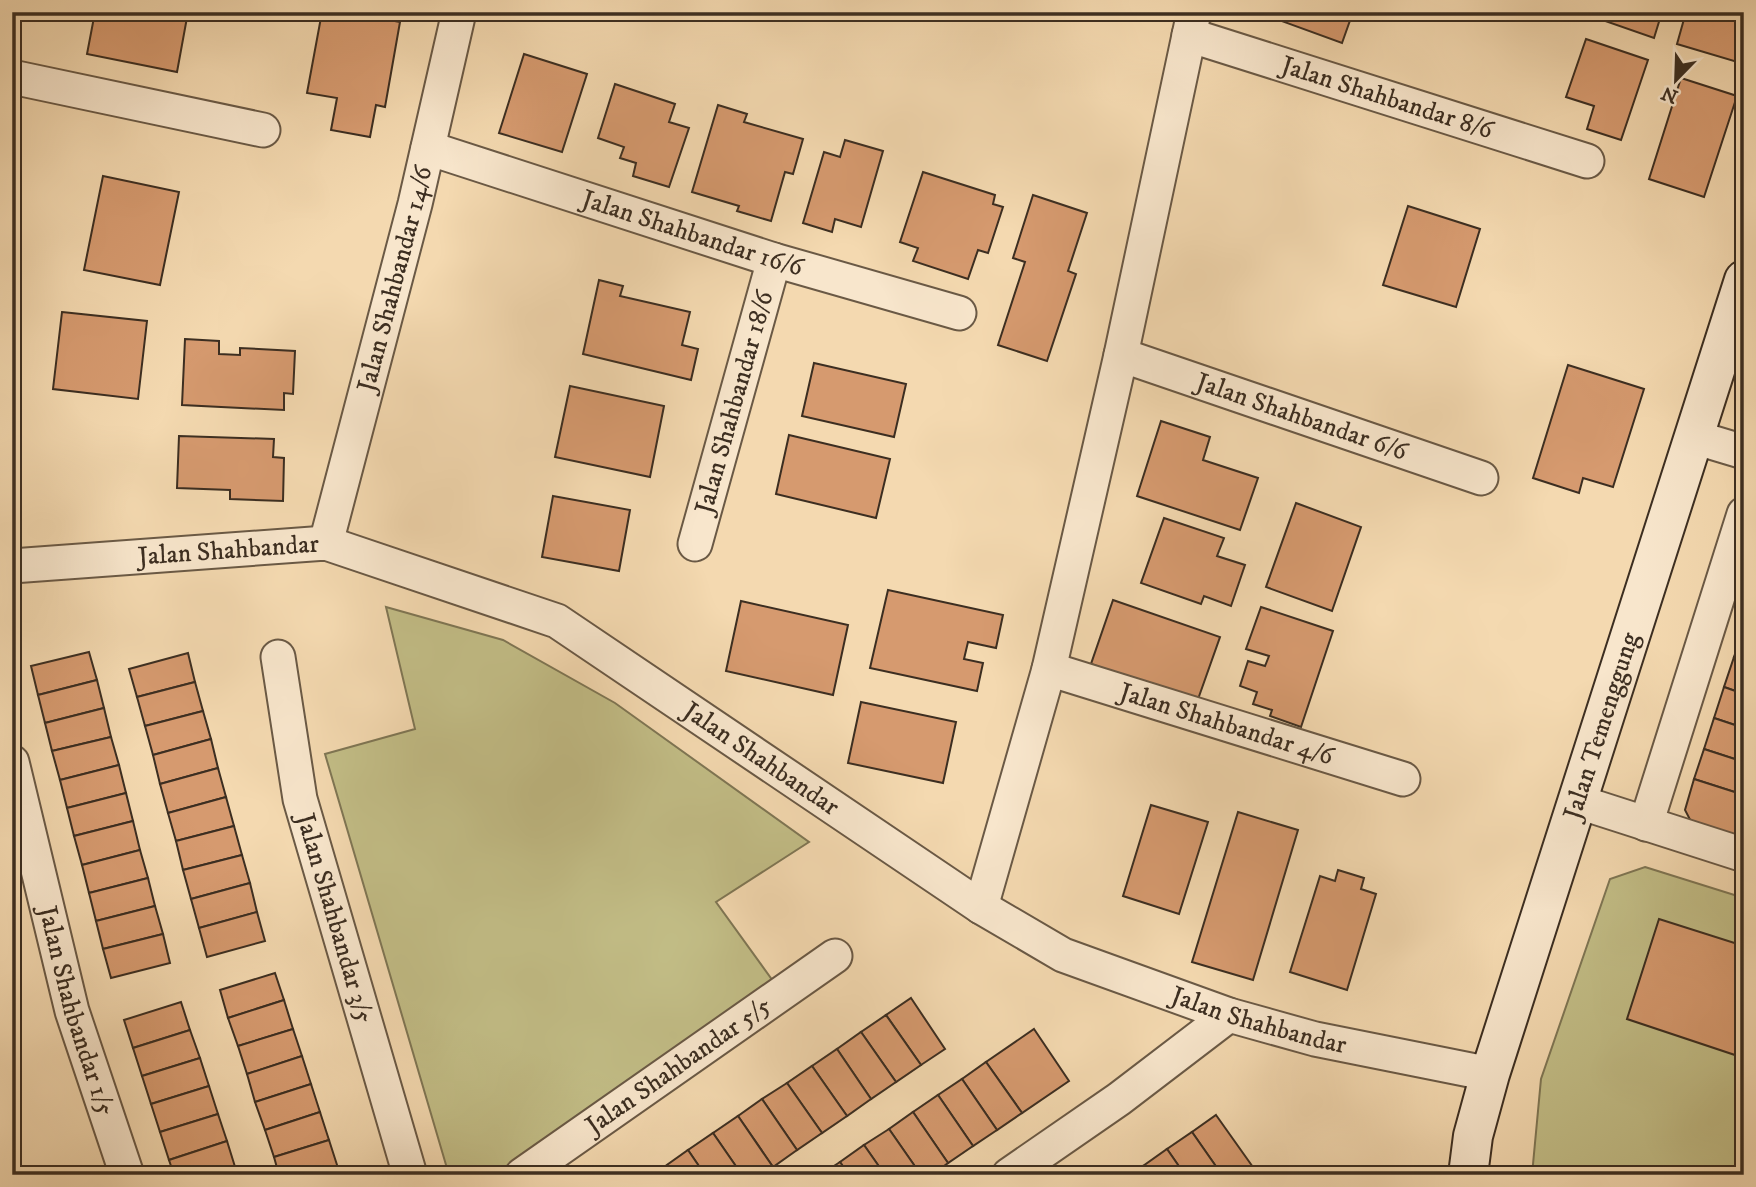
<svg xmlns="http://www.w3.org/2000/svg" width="1756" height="1187" viewBox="0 0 1756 1187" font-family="'IM FELL DW Pica',serif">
<rect width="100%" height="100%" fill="#f4d9b0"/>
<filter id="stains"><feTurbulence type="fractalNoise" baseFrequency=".00286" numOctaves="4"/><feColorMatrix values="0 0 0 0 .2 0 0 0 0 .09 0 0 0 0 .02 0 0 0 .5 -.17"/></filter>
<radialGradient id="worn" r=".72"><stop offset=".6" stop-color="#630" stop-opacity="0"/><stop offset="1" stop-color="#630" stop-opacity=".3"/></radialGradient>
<g fill="#c2bd86" stroke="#7f7654" stroke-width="2">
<polygon points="386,607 503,640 615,703 809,842 716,902 778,988 509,1175 449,1175 325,754 415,729"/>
<polygon points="1645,867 1744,898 1744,1175 1532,1175 1541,1079 1610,879"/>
</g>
<g fill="#d69a6f" stroke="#3c2e21" stroke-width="2">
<polygon points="95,12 188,12 177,72 87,54"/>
<polygon points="322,12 347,12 400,22 385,107 376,105 370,137 331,130 337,98 307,93"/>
<polygon points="1257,12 1353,12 1342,43"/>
<polygon points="1586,12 1662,12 1654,38 1585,14"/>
<polygon points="1686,12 1744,12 1744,64 1677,44"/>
<polygon points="1586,39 1648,60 1621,140 1587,129 1594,106 1566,97"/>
<polygon points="524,54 587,74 562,152 499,133"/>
<polygon points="1681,78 1737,96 1704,197 1649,179"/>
<polygon points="615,84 675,104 669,122 689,128 669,187 633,176 636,163 620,158 624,147 598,138"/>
<polygon points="718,105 747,114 744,122 803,139 793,174 785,172 771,221 737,211 739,206 692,192"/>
<polygon points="845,140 883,151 861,227 835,219 832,232 803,223 824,152 840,157"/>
<polygon points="923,172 995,195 993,204 1003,207 988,253 978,250 968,279 913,261 918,248 900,242"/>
<polygon points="103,176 179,192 160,285 84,270"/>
<polygon points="1033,195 1087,213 1068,271 1076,274 1047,361 998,345 1025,262 1013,258"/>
<polygon points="1408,206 1480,229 1456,307 1383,285"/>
<polygon points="599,280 623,286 620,296 690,312 682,345 698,349 691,380 583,354"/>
<polygon points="62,312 147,321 138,399 53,389"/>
<polygon points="185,339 219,341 219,354 240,355 240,348 295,351 293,394 284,393 284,410 182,405"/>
<polygon points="814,363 906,384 894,437 802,416"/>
<polygon points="1568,365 1644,389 1613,487 1583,478 1579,493 1533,478"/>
<polygon points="570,386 664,406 650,477 555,457"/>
<polygon points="1161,421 1210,437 1203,460 1258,478 1240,530 1137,496"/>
<polygon points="789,435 890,459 876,518 776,494"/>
<polygon points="179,436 274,439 273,457 284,458 283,501 230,499 230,490 177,488"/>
<polygon points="553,496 630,510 619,571 542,557"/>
<polygon points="1296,503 1361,527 1332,611 1266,587"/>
<polygon points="1164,518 1224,538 1217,556 1245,565 1231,606 1204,596 1201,604 1141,583"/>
<polygon points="888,590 1003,615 996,648 968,642 964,659 983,663 977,691 870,668"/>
<polygon points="1113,600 1220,637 1197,702 1091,664"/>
<polygon points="741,601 848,625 833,695 726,671"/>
<polygon points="1261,607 1333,631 1301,727 1270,716 1272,710 1253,704 1257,692 1240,686 1248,661 1265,666 1269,656 1246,649"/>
<polygon points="1744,627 1744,660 1734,657"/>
<polygon points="89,652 97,680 38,695 31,666"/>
<polygon points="188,653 195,682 137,697 129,669"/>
<polygon points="1734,657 1744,660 1744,694 1724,687"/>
<polygon points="97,680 104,708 45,723 38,695"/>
<polygon points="195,682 203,711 145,726 137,697"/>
<polygon points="1724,687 1744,694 1744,728 1714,718"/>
<polygon points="861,702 956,722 943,783 848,763"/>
<polygon points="104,708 111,737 52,751 45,723"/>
<polygon points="203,711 211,739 153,755 145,726"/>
<polygon points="1714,718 1744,728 1744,762 1704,749"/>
<polygon points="111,737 119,765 60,780 52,751"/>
<polygon points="211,739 218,768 160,784 153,755"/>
<polygon points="1704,749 1744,762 1744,795 1694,779"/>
<polygon points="119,765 126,793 67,808 60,780"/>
<polygon points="218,768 226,797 168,813 160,784"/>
<polygon points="1694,779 1744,795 1744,850 1698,835 1685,810"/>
<polygon points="126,793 133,821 74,836 67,808"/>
<polygon points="226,797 234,826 176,841 168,813"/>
<polygon points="1151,805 1208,822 1179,914 1123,896"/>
<polygon points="1238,812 1298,830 1253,980 1192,962"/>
<polygon points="133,821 140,850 82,865 74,836"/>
<polygon points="234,826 242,855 183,870 176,841"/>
<polygon points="140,850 148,878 89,893 82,865"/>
<polygon points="242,855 250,883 191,899 183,870"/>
<polygon points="1338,870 1364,878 1361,889 1376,894 1347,990 1290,972 1320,876 1335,881"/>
<polygon points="148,878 155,906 96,921 89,893"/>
<polygon points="250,883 257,912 199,928 191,899"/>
<polygon points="155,906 163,934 103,949 96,921"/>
<polygon points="257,912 265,941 207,957 199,928"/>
<polygon points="1659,919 1744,946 1744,1058 1627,1019"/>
<polygon points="163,934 170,963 111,978 103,949"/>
<polygon points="275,973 284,1000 228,1018 220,990"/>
<polygon points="911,998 945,1049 921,1065 886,1015"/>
<polygon points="284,1000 293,1029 238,1046 228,1018"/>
<polygon points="181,1002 190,1030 133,1048 124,1020"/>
<polygon points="886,1015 921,1065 896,1082 861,1032"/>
<polygon points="293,1029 302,1056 247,1074 238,1046"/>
<polygon points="1034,1029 1069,1081 1022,1113 986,1062"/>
<polygon points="190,1030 200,1058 142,1076 133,1048"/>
<polygon points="861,1032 896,1082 871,1099 837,1049"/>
<polygon points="837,1049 871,1099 847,1116 812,1066"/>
<polygon points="302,1056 311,1084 255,1102 247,1074"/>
<polygon points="200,1058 209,1086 151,1104 142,1076"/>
<polygon points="986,1062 1022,1113 997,1130 962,1079"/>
<polygon points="812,1066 847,1116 822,1133 787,1083"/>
<polygon points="962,1079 997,1130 973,1146 938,1095"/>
<polygon points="787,1083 822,1133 797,1150 762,1099"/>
<polygon points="311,1084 320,1112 265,1130 255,1102"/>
<polygon points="209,1086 218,1114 160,1132 151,1104"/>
<polygon points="938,1095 973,1146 948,1163 913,1112"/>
<polygon points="762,1099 797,1150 773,1167 738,1116"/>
<polygon points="320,1112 329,1140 274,1157 265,1130"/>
<polygon points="913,1112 948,1163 932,1175 921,1175 889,1129"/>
<polygon points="218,1114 227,1141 169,1160 160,1132"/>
<polygon points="1216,1115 1255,1170 1248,1175 1222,1175 1192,1132"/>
<polygon points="738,1116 773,1167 761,1175 742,1175 713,1133"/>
<polygon points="889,1129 921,1175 885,1175 864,1145"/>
<polygon points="1192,1132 1222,1175 1185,1175 1167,1149"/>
<polygon points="713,1133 742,1175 705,1175 688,1150"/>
<polygon points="329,1140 338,1168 315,1175 279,1175 274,1157"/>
<polygon points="227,1141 236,1170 220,1175 174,1175 169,1160"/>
<polygon points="864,1145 885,1175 849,1175 840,1162"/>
<polygon points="1167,1149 1185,1175 1149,1175 1143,1166"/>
<polygon points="688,1150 705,1175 669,1175 664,1167"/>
<polygon points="840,1162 849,1175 820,1175"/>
<polygon points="1143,1166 1149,1175 1130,1175"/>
<polygon points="338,1168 340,1175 315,1175"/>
</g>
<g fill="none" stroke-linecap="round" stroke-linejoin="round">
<g stroke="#6a5945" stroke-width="37">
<g id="street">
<path id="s1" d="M1189,35l398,126"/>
<polyline points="12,77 263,130"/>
<path id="s2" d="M428,148l346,112 185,53"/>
<path id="s3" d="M1121,355l360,123"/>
<polyline points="1694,437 1744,452"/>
<path id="s4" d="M326,543l89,-339 44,-192"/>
<path id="s5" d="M695,544l79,-284"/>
<path id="s6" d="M12,566l314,-23 231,78 424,286 82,48 166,60 86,24 175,35"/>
<path id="s7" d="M278,657l22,142 110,376"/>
<path id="s8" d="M1049,669l354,110"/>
<path id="s9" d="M12,762l60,249 55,164"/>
<polyline points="1576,801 1744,855"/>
<polyline points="1646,824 1744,514"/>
<polyline points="981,907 1049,669 1121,355 1194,12"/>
<path id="s10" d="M522,1175l313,-219"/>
<polyline points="1009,1175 1119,1099 1229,1015"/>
</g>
</g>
<g stroke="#3c2e21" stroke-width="42">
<g id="secondary">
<path id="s11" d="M1468,1175l5,-39 17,-62 254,-794"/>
</g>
</g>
<use href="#street" stroke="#f8e6cc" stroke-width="33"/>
<use href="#secondary" stroke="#f8e6cc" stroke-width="38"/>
</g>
<g text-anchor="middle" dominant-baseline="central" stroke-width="5" stroke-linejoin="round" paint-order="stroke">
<g font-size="26" fill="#3c2e21" stroke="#f8e6cc">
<text stroke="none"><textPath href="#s1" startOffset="208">Jalan Shahbandar 8/6</textPath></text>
<text stroke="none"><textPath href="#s2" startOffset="278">Jalan Shahbandar 16/6</textPath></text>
<text stroke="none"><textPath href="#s4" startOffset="273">Jalan Shahbandar 14/6</textPath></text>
<text stroke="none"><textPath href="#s5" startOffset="147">Jalan Shahbandar 18/6</textPath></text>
<text stroke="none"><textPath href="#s3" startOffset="191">Jalan Shahbandar 6/6</textPath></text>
<text stroke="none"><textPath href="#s6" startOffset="217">Jalan Shahbandar</textPath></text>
<text stroke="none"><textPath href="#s8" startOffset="186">Jalan Shahbandar 4/6</textPath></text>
<text stroke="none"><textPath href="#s11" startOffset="469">Jalan Temenggung</textPath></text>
<text stroke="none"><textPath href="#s6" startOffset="805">Jalan Shahbandar</textPath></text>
<text stroke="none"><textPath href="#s7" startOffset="268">Jalan Shahbandar 3/5</textPath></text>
<text stroke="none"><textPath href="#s9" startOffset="257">Jalan Shahbandar 1/5</textPath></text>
<text stroke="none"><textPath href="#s6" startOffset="1372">Jalan Shahbandar</textPath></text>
<text stroke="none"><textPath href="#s10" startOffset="191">Jalan Shahbandar 5/5</textPath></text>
</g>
</g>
<rect width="1756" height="1187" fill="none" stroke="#f4d9b0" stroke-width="42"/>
<rect x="14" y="14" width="1728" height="1159" fill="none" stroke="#3c2e21" stroke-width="3.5"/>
<rect x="21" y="21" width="1714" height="1145" fill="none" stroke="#3c2e21" stroke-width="2"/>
<g transform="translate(1676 80) rotate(203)" stroke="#f8e6cc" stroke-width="5" paint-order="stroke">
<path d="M0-5L12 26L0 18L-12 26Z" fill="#3c2e21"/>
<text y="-10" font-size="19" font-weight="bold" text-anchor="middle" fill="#3c2e21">N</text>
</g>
<rect width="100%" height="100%" filter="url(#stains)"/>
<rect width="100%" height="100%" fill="url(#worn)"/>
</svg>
